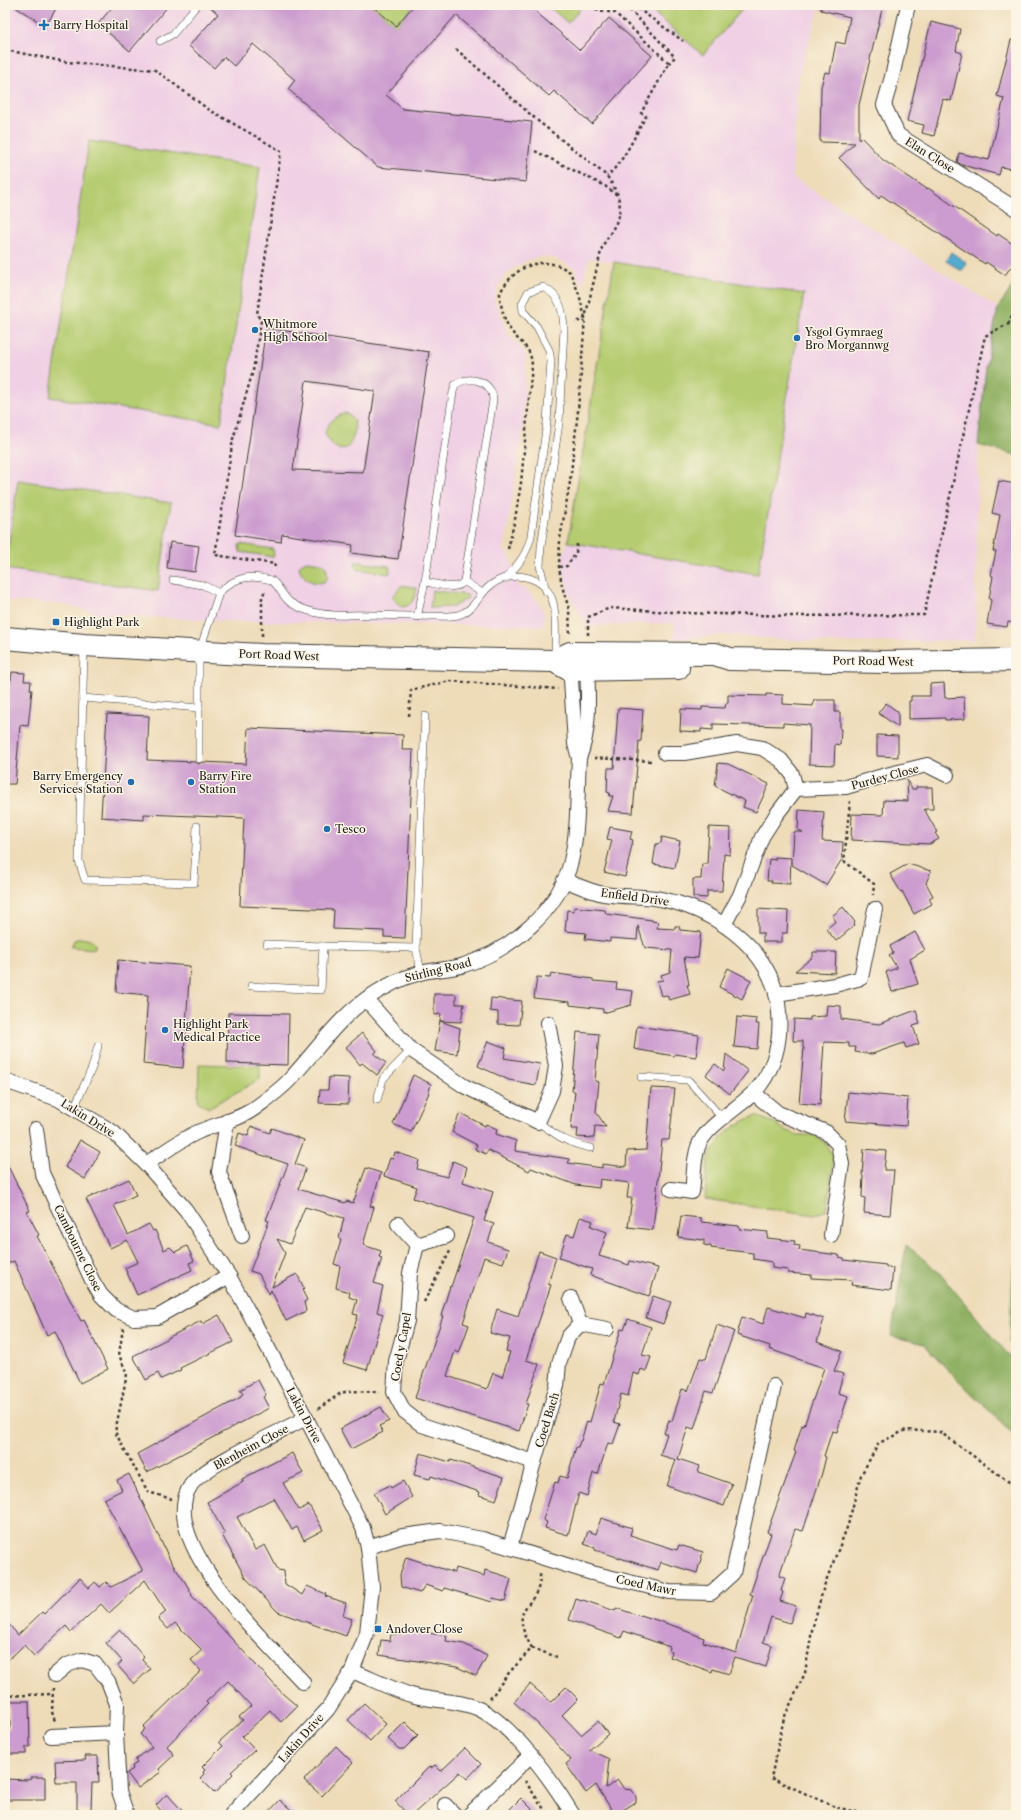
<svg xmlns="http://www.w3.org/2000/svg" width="1021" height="1820" viewBox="0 0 1021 1820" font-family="'Libre Caslon Text',serif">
<rect width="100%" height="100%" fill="#fcf5e5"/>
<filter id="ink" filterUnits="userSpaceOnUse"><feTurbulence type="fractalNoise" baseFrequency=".025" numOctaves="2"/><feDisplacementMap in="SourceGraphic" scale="8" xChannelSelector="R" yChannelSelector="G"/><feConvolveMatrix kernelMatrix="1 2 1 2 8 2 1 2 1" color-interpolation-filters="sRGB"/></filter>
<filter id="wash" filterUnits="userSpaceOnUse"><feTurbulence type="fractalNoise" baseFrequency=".012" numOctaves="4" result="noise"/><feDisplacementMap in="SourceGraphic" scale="16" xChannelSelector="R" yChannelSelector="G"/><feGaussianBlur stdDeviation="0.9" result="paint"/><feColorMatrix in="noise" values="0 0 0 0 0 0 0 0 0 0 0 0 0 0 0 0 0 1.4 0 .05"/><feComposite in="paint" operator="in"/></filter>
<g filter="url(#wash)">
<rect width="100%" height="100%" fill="#eedcb9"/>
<polygon fill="#f0d0e5" points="5,5 820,5 798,77 792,177 998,308 986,367 978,445 975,640 835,643 724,635 673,639 675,623 587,626 568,593 563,567 563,556 568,542 613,262 589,258 582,286 574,268 554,258 540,256 528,260 512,269 503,278 497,289 494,299 509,336 521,348 526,356 523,428 505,543 502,550 509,554 519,587 525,588 540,604 544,614 543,626 223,621 100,614 62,604 5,601"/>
<g fill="#b5cc71" stroke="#687446">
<polygon points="371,5 414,5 396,26"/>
<polygon points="547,5 579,5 582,7 568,23"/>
<polygon points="645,5 746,5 703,55"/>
<polygon points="89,141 260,167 221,424 50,397"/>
<polygon points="614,262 804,294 758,574 568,542"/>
<path d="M346,413c14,6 9,26 1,35l-7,2 -9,-6 -6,-10c1,-10 11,-19 21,-21z"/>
<polygon points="18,480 171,503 158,591 5,569"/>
<polygon points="241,544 273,549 274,555 273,557 240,552 239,545"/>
<path d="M307,561l14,2 5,4 2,10 -4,5c-12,3 -22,-4 -25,-15l3,-4z"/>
<polygon points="356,562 389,566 390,572 389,574 356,569 355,563"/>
<path d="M402,585l15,3c-2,9 -5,20 -16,19l-9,-10z"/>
<polygon points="432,590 467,595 468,598 453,607 430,608"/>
<polygon points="80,938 91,940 95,944 95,949 71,947 74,940"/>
<polygon points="199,1064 260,1066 260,1079 208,1108 198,1102"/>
<path d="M756,1116l16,6 15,9 11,4h16l11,8 9,15 -6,47 -2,5 -11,5 -110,-16c1,-12 1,-25 3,-37 5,-22 28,-40 48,-46z"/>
</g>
<g fill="#90b063" stroke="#566640">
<polygon points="1016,281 1016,455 978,445 986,367 998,308"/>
<polygon points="906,1245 937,1270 1016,1364 1016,1437 948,1370 924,1344 891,1336"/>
<polygon points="1016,1265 1016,1349 1009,1342 1013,1269"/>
</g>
<polygon fill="#53abd0" stroke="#386476" points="951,252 967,263 962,271 946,261"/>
<g id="blocks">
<g fill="#cc9bcf" fill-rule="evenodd">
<polygon points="12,5 58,5 46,26"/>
<polygon points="114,5 169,5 130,51 98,24"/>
<polygon points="208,5 371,5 396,26 414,5 528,5 580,50 609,18 652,56 592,124 554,91 549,96 456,15 386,95 403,109 532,122 526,182 378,167 288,89 295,80 253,44 234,66 224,57 214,68 189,46 218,14"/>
<polygon points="821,5 883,5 859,105 859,140 861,137 883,160 927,189 928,188 997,236 998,234 1016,246 1016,260 1005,275 986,262 985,264 881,195 879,199 839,158 855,143 820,142 821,87 825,72 830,73 836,42 845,44 850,17 821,10"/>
<polygon points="931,22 960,29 956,51 962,53 951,101 943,99 934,136 922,133 924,125 907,121"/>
<polygon points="1011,40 1016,40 1016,170 1001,167 999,175 962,165 957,162 959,153 989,160 1004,98 997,96"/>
<path d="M266,328l163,24 -31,207 -47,-6 2,-8 -71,-11 -1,8 -46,-7zM306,381l69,10 -12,81 -70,-2z"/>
<polygon points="999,481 1016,484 1016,623 1008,622 1007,627 987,624 991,600 989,599 993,576 991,575 996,551 993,551 1000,515 992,513"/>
<polygon points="170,542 199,546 195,572 167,568"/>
<polygon points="12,672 25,673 24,681 31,681 30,690 32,690 28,726 20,725 15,784 5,784 5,689 7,689 8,680 11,680"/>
<polygon points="944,683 945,698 964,697 965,719 945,720 945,718 909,719 909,701 911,701 911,696 930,696 930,684"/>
<polygon points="766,694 783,695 783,704 813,706 814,700 835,700 835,712 840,712 840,729 841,729 840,745 835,744 834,765 809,764 810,725 783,723 783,726 713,724 713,730 701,729 701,732 680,731 681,709 702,710 702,707 725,708 726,703 728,703 728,695 766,696"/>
<polygon points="886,703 898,712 898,727 878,713"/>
<polygon points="618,708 643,710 641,741 639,741 633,813 608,811 613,796 609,796 610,793 607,792 608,768 614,768"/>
<polygon points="107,714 149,716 147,760 195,762 199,764 202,762 246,764 248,728 403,735 402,750 413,750 405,938 384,937 384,931 333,929 334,910 240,906 244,818 144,814 144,820 101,817"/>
<polygon points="877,735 898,736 898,757 877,756"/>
<polygon points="718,763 728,764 769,784 756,812 743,807 745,801 715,786"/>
<polygon points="907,780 912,789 916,789 916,787 932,787 933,809 924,809 937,832 935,833 939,839 930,844 851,840 852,814 883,815 884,800 908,801"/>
<polygon points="799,810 824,812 822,841 843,842 842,859 826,885 792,865 794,832 803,832 798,830"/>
<polygon points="610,827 632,831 630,839 633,840 625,877 604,872 612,840 607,839"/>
<polygon points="709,827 731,828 730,855 724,854 722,891 707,891 707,898 693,897 693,879 701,879 702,864 707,864"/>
<polygon points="662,837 680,841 675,868 653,864 656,844 661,843"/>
<polygon points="775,857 791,858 790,884 771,883 772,881 767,881 769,859 775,860"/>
<polygon points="908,864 931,871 926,883 933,896 929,898 932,904 914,914 902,891 901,892 890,874"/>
<polygon points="574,907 605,910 606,914 652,920 652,921 658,922 657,928 675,929 675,926 679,926 680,930 701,932 698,958 684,957 689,985 687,985 690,994 669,1000 667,995 661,996 657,981 663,980 661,975 670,972 672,950 645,948 638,926 637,940 610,938 610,942 585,939 586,933 565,931 567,910 574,911"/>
<polygon points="843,907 855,922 854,923 855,925 836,941 826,929 836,921 832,916"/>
<polygon points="758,909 788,911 787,933 782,933 782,942 763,942 763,933 758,933"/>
<polygon points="915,932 925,950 910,959 918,984 892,992 886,972 897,968 889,955 893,953 890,946"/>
<polygon points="813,952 836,952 835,973 795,971 813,957"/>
<polygon points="118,960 190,966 183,1068 143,1064 148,995 116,992"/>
<polygon points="728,968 751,980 742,999 719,987"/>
<polygon points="551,973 593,979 593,981 617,983 616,989 633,991 631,1005 603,1013 603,1009 570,1005 570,1002 534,998 537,977 550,978"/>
<polygon points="434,994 456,994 456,1004 464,1004 461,1022 440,1021 460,1028 457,1054 435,1051 441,1014 434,1015"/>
<polygon points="491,998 522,1001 519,1025 498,1024 498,1012 490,1011"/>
<polygon points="827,1005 841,1006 841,1019 879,1024 916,1010 920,1024 913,1026 919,1044 906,1048 904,1043 872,1054 855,1052 856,1047 849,1047 849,1043 824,1042 820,1105 799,1103 804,1048 803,1048 803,1041 793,1041 794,1019 810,1020 810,1017 826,1016"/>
<polygon points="228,1013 289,1014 288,1065 227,1063"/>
<polygon points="737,1017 757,1019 756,1024 759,1024 757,1049 734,1047"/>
<polygon points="637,1026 699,1035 696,1057 675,1054 674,1056 634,1049"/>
<polygon points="577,1032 599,1034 595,1081 599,1082 596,1112 606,1127 595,1126 594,1138 577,1137 578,1129 571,1129 575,1091 572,1091"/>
<polygon points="362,1033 377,1051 374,1054 386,1063 377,1075 362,1063 360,1065 346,1047"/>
<polygon points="488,1041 506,1048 504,1058 540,1064 536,1085 509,1080 478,1066"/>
<polygon points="726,1054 748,1071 730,1094 706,1075 715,1064 724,1071"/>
<polygon points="413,1075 431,1084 428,1095 411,1132 393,1124"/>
<polygon points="329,1077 349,1078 348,1104 319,1103 320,1090 328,1090"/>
<polygon points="651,1088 675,1089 669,1140 662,1140 653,1230 628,1227 632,1198 627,1198 629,1183 600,1179 599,1188 576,1185 531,1168 529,1171 488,1150 486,1154 475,1149 477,1145 452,1132 460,1113 485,1126 486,1124 497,1129 496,1134 516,1141 515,1151 570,1159 568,1163 602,1168 602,1164 626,1167 627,1151 646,1150"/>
<polygon points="848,1092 908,1098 906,1126 845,1121"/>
<polygon points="251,1126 270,1133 272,1128 304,1140 295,1164 306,1168 298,1189 345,1203 346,1201 353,1203 366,1168 381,1173 370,1206 374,1207 363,1245 381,1251 379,1257 382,1258 374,1283 383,1286 377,1312 383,1314 367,1370 343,1363 358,1315 353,1314 357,1300 349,1297 350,1292 336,1288 340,1266 334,1264 341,1240 339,1239 344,1218 305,1207 290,1244 277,1239 285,1253 272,1287 297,1274 304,1288 302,1290 307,1300 304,1302 306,1311 286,1321 271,1290 269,1294 259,1274 250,1271 269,1221 266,1220 288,1164 235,1146 239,1133 248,1136"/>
<polygon points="80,1140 100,1152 85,1179 65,1167"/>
<polygon points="864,1149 886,1151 884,1170 894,1170 890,1215 864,1213 865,1198 862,1197 863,1175 862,1175"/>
<polygon points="395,1152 419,1160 417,1169 447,1177 453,1161 467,1167 463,1182 493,1192 484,1221 494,1224 488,1242 508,1249 503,1263 484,1257 463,1323 469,1325 459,1353 455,1351 447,1376 487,1389 493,1373 502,1377 510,1352 506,1351 510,1338 490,1333 497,1309 518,1316 539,1251 556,1257 548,1284 551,1285 526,1360 539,1364 526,1404 528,1404 519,1431 415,1398 443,1316 441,1316 450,1286 451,1287 474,1218 413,1198 417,1187 384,1176 390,1158 393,1159"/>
<polygon points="5,1160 30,1211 27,1212 39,1235 37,1236 81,1321 84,1320 108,1369 80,1383 55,1331 47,1335 14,1261 5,1265"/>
<polygon points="129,1179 136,1195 114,1205 128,1235 149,1224 153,1231 155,1230 164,1250 170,1247 175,1252 187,1246 194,1261 189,1263 192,1270 137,1295 125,1268 138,1262 127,1240 110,1248 86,1199"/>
<polygon points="681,1216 701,1218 701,1222 739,1226 739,1229 768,1232 767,1238 795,1241 794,1245 800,1246 799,1250 839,1255 839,1257 844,1258 844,1260 886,1265 886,1267 893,1268 891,1290 851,1285 852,1280 811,1278 811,1275 788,1273 788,1270 772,1268 772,1262 753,1259 753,1253 711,1248 711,1246 704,1245 704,1240 678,1237"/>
<polygon points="580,1217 593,1221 591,1226 607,1232 599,1256 629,1265 630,1261 658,1268 649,1296 590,1275 592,1269 559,1258 567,1234 574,1236"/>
<polygon points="653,1296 671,1302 663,1324 646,1318"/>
<polygon points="768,1307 805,1318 806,1313 824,1319 817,1342 842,1351 834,1371 843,1374 838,1393 848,1396 837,1432 832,1431 824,1456 826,1457 822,1473 803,1531 795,1529 779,1576 785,1578 781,1591 783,1592 780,1601 796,1606 790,1623 771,1617 763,1642 772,1645 766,1667 735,1657 729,1674 713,1669 712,1672 670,1657 672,1652 669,1651 670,1647 624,1631 621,1638 569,1620 576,1599 582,1601 583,1600 615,1611 616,1608 640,1616 641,1615 683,1629 683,1630 704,1638 703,1642 736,1653 753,1595 750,1594 771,1534 767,1532 796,1452 794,1451 802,1425 804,1426 824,1368 769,1349 770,1346 737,1335 742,1317 763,1324"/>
<polygon points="219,1315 233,1342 180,1368 181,1370 161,1379 158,1373 146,1380 133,1356 169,1338 169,1337 201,1321 202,1324"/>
<polygon points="628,1319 651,1327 642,1355 651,1357 646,1371 641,1369 639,1375 633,1373 628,1396 621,1394 614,1422 620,1424 613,1444 608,1443 598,1474 593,1473 587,1496 579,1493 568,1535 545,1528 547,1522 543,1520 555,1482 558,1483 560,1476 567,1478 576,1447 578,1447 580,1441 581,1441 587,1421 590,1422 601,1383 604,1384 621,1329 624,1330"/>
<polygon points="717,1325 734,1331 713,1393 706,1391 694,1429 688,1427 678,1459 700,1466 698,1472 732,1484 724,1506 667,1486 676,1460 660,1455 667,1434 664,1433 669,1420 672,1421 682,1389 688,1391 700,1358 706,1359"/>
<polygon points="258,1380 266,1395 263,1397 269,1408 147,1472 137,1454 241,1397 240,1396 243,1394 240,1390"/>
<polygon points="381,1407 389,1421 379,1426 383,1432 351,1449 340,1429"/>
<polygon points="292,1453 303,1473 283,1483 299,1510 309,1505 323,1530 304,1540 297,1527 292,1530 274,1498 237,1517 255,1550 265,1545 278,1570 284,1571 285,1584 302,1595 307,1586 326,1594 325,1596 346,1603 343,1616 352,1619 346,1636 278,1612 245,1577 222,1535 225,1534 207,1502 243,1482 242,1479"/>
<polygon points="420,1453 450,1462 451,1460 504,1477 496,1500 479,1495 480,1492 431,1476 430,1479 414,1475"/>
<polygon points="129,1474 171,1562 185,1582 192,1594 191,1595 283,1694 297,1706 281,1722 270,1710 242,1737 255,1750 231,1772 233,1774 215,1793 200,1778 204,1774 203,1772 205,1770 202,1767 223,1746 219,1742 243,1720 239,1717 251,1706 228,1681 206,1702 208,1704 167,1746 174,1755 159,1769 161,1772 138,1788 127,1773 133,1769 132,1766 137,1763 135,1760 152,1747 140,1734 145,1729 143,1727 201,1671 191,1660 202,1650 175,1623 168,1629 158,1618 166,1612 145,1580 109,1613 101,1604 71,1632 66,1626 34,1656 24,1645 5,1663 5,1620 18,1635 42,1612 44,1614 80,1578 89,1588 95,1582 100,1587 106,1582 111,1587 143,1571 104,1499 122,1490 117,1480"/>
<polygon points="403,1481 412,1497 385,1514 374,1493 390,1485 391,1488"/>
<polygon points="601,1518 632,1528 630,1535 677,1550 679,1545 703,1552 697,1573 661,1562 658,1570 595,1550 595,1548 584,1544 588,1531 596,1534"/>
<polygon points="406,1557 455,1573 456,1568 484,1576 485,1570 505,1576 511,1579 505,1601 493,1598 492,1602 444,1588 443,1591 425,1585 420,1593 401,1587 400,1575"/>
<polygon points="402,1629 447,1636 446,1641 464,1644 487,1656 476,1676 457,1667 379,1655 381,1640 390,1641 391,1634 402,1635"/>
<polygon points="120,1630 144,1657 142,1660 150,1669 134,1684 118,1666 122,1661 106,1643"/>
<polygon points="530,1684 551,1702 566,1687 578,1699 562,1715 581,1735 598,1721 608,1734 589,1750 609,1759 606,1788 618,1780 624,1789 632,1790 636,1797 636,1802 615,1815 596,1785 586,1793 566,1764 571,1760 538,1724 514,1702"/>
<polygon points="9,1701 29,1701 30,1747 26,1747 26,1754 10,1754 10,1745 5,1745 5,1729 9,1729 10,1726"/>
<polygon points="364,1703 386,1724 370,1741 348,1720"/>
<polygon points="405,1722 418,1735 404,1749 399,1749 388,1739"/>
<polygon points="336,1746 353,1763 322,1796 304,1780"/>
<polygon points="465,1748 481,1764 467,1779 460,1772 412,1815 408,1815 395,1801 429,1767 431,1768 435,1765 441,1771"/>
<polygon points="85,1756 98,1756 99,1783 92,1783 91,1810 77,1810 77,1783 56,1783 55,1761 86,1760"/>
<polygon points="31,1777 45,1777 45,1800 5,1800 5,1779 27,1780 31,1779"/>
<polygon points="167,1794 186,1815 165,1815 156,1805"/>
<polygon points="521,1798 538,1815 504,1815"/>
<polygon points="280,1800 297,1815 266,1815"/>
</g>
</g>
</g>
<g filter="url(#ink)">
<use href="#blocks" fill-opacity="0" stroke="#3c3934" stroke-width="1"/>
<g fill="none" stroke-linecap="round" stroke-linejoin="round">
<g stroke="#3c3934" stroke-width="8">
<g id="service">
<polyline points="160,41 173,34 197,5"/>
<path d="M506,578c13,-14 21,-24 25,-42l16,-114 4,-61 -2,-11 -12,-23 -14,-16 -1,-7 6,-12 15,-5c18,9 20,24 21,42l-5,94 -18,124 -1,19 6,25"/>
<polyline points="173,580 203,585 219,593 199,652 199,759"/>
<polyline points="464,581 482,593"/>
<path d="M219,593c12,-13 25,-18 43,-15 2,1 7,1 9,2 8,5 12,18 20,23 18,11 37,13 58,12 28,-1 55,2 82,1 9,0 19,1 27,-1 16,-4 21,-21 33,-30 21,-16 54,-10 62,17 4,17 2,38 2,55"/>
<path d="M417,617l8,-35 28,-190 2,-7c14,-11 38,-4 38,15l-29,181c-6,11 -29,2 -39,1"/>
<polyline points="84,647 79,861 85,880 194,883 197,826"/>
<polyline points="83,698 199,708"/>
<polyline points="267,944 323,946"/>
<polyline points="416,948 425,716"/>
<polyline points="251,986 321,990 323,946 416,948 421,972"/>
<polyline points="641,1077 688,1080 723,1119"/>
<polyline points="377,1100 383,1079 411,1050"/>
<polyline points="74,1108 92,1068 98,1046"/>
<path d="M538,1122c18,13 30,22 53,26"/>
</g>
</g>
<g stroke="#3c3934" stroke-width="16">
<g id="minor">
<polyline points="908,5 892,77 884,105 898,135 1016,209"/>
<polyline points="570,663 575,744 579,758"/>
<polyline points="665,753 684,753 737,744 762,748 781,760 792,774 796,789 776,815 762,837 740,895 724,925"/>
<polyline points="796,789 846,787 886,775 927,765 947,775"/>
<path d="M564,880c13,5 27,12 40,14 17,3 35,2 51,4 55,9 114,47 123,105 4,28 0,57 -17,81 -14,21 -55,39 -63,63 -5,14 -4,31 -6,45l-21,-3"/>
<polyline points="776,994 835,985 861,978 875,909"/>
<polyline points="366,999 411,1050 464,1086 538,1122 552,1091 556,1066 548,1023"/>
<polyline points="5,1081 58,1099 113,1132 146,1164 186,1210 229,1276 306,1418 363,1528 368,1547 372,1587 367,1633 352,1671 328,1709 231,1815"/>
<polyline points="755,1094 778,1113 826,1132 838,1144 842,1164 831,1235"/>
<polyline points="227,1121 219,1172 242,1236"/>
<polyline points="36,1129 42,1173 92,1280 101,1295 116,1310 134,1318 157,1317 229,1276"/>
<path d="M146,1164c17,-11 34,-24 52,-32 18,-8 41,-12 57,-24 12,-9 27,-19 37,-31 24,-26 44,-56 73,-77 17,-12 35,-22 55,-27 14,-4 30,-3 44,-8 47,-15 95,-54 107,-104 8,-33 6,-69 8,-103 12,-29 9,-64 8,-95"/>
<polyline points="398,1224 417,1245"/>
<polyline points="447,1236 417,1245 410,1273 407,1321 396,1361 394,1392 404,1411 422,1425 534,1462"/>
<polyline points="571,1298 580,1324"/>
<polyline points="368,1547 403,1536 440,1531 482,1539 592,1573 646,1586 669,1592 711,1593 733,1573 774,1386"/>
<polyline points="510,1547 534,1462 557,1386 559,1363 568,1337 580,1324 607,1329"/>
<path d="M352,1671c20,8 39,18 59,24 23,7 46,4 68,14 35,17 74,73 94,106"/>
<polyline points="55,1675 67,1665 82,1660 95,1664 108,1681 117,1704 116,1733 119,1791 127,1815"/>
<path d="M303,1682c-34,-37 -149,-143 -112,-197 13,-20 91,-54 115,-67"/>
<polyline points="51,1736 116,1733"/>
<polyline points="445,1805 455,1815"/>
<polyline points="469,1815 531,1755"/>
</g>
</g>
<g stroke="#3c3934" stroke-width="24">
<g id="primary">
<polyline points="5,638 84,645 262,655 554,661 570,653 715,654 730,659 884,662 1016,660"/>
<polyline points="554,661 570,670 678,668"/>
</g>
</g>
<g stroke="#3c3934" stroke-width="2.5" stroke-dasharray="3 3" stroke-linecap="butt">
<path d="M591,5l6,5 18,3 54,50 -28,50 5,3c-12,21 -21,44 -39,60"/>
<polyline points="630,5 628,8 675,57 669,63"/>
<polyline points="633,5 683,41"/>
<polyline points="456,49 538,121 607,176 612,184 618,195 620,207 619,216 615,225 602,247 585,318 575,323"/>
<polyline points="5,50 67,62 155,70 208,109 281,151 257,314 261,321 253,371 233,439 215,555 275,564 274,569"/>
<polyline points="535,151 605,186 617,195"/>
<polyline points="1008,324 1016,307"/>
<path d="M508,549l7,-30 6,-36 11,-117c-1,-22 -12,-21 -22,-37 -6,-9 -10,-25 -10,-36 14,-27 43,-40 70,-21l9,22 6,24 -7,93 -8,71 -10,57 -1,28 3,19 7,23 1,26"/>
<polyline points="559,567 567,566 576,553 577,544"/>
<polyline points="588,635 588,617 610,608 687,613 791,616 924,615 985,336 1008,324 1016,327"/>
<polyline points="262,636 262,596 266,590"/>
<polyline points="409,716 411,690 450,681 558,689"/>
<polyline points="594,758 653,761"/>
<polyline points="850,801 844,861 874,884 873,895"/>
<polyline points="424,1302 450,1251"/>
<polyline points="123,1328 119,1355 127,1374 115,1432 148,1492 172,1499"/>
<polyline points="318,1409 341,1393 349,1391 379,1392"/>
<polyline points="532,1648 557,1657"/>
<polyline points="53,1688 52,1712 55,1721"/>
<polyline points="5,1696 52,1694"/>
<path d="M490,1699l17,-24 25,-27c-28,-48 10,-37 8,-76"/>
<polyline points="525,1781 548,1815"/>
<polyline points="869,1815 835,1807 771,1778 784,1718 805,1673 812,1630 824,1586 848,1525 861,1475 879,1443 906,1430 940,1432 1016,1487"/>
</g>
<use href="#service" stroke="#fff" stroke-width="7"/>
<use href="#minor" stroke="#fff" stroke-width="14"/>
<use href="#primary" stroke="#fff" stroke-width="22"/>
</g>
</g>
<g fill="#1f6fb2" stroke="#fcf5e5" stroke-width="1.5">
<path d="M42 19h4v4h4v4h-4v4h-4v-4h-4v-4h4z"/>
<circle cx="255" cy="330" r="4"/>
<circle cx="797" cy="338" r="4"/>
<rect x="52" y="618" width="8" height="8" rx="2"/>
<circle cx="131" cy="782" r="4"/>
<circle cx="191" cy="782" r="4"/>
<circle cx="327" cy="829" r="4"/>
<circle cx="165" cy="1030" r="4"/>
<rect x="374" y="1625" width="8" height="8" rx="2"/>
</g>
<g text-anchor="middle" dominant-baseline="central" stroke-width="3" stroke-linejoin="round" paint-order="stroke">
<g font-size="11" fill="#1c1c1c" stroke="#fcf5e5" text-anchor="start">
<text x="53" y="25">Barry Hospital</text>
<text x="263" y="324">Whitmore<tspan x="263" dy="13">High School</tspan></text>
<text x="805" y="332">Ysgol Gymraeg<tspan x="805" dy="13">Bro Morgannwg</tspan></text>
<text x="64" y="622">Highlight Park</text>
<text x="123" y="776" text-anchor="end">Barry Emergency<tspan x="123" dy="13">Services Station</tspan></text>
<text x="199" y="776">Barry Fire<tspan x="199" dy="13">Station</tspan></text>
<text x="335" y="829">Tesco</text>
<text x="173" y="1024">Highlight Park<tspan x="173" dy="13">Medical Practice</tspan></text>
<text x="386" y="1629">Andover Close</text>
</g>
<g font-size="11" fill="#1c1c1c" stroke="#fcf5e5">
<text transform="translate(930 155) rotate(32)">Elan Close</text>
<text transform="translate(279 655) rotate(2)">Port Road West</text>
<text transform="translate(873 661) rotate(1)">Port Road West</text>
<text transform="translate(885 777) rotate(-15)">Purdey Close</text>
<text transform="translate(635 897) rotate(8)">Enfield Drive</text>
<text transform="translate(438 970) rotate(-14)">Stirling Road</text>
<text transform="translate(88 1118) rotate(32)">Lakin Drive</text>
<text transform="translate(78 1248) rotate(64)">Cambourne Close</text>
<text transform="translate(401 1347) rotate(-80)">Coed y Capel</text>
<text transform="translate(304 1415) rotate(62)">Lakin Drive</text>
<text transform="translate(547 1420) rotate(-73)">Coed Bach</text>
<text transform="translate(251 1447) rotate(-28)">Blenheim Close</text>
<text transform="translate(646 1585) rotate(12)">Coed Mawr</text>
<text transform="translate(301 1738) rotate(-48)">Lakin Drive</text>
</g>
</g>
<rect width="1021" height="1820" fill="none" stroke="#fcf5e5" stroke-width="20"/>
</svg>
